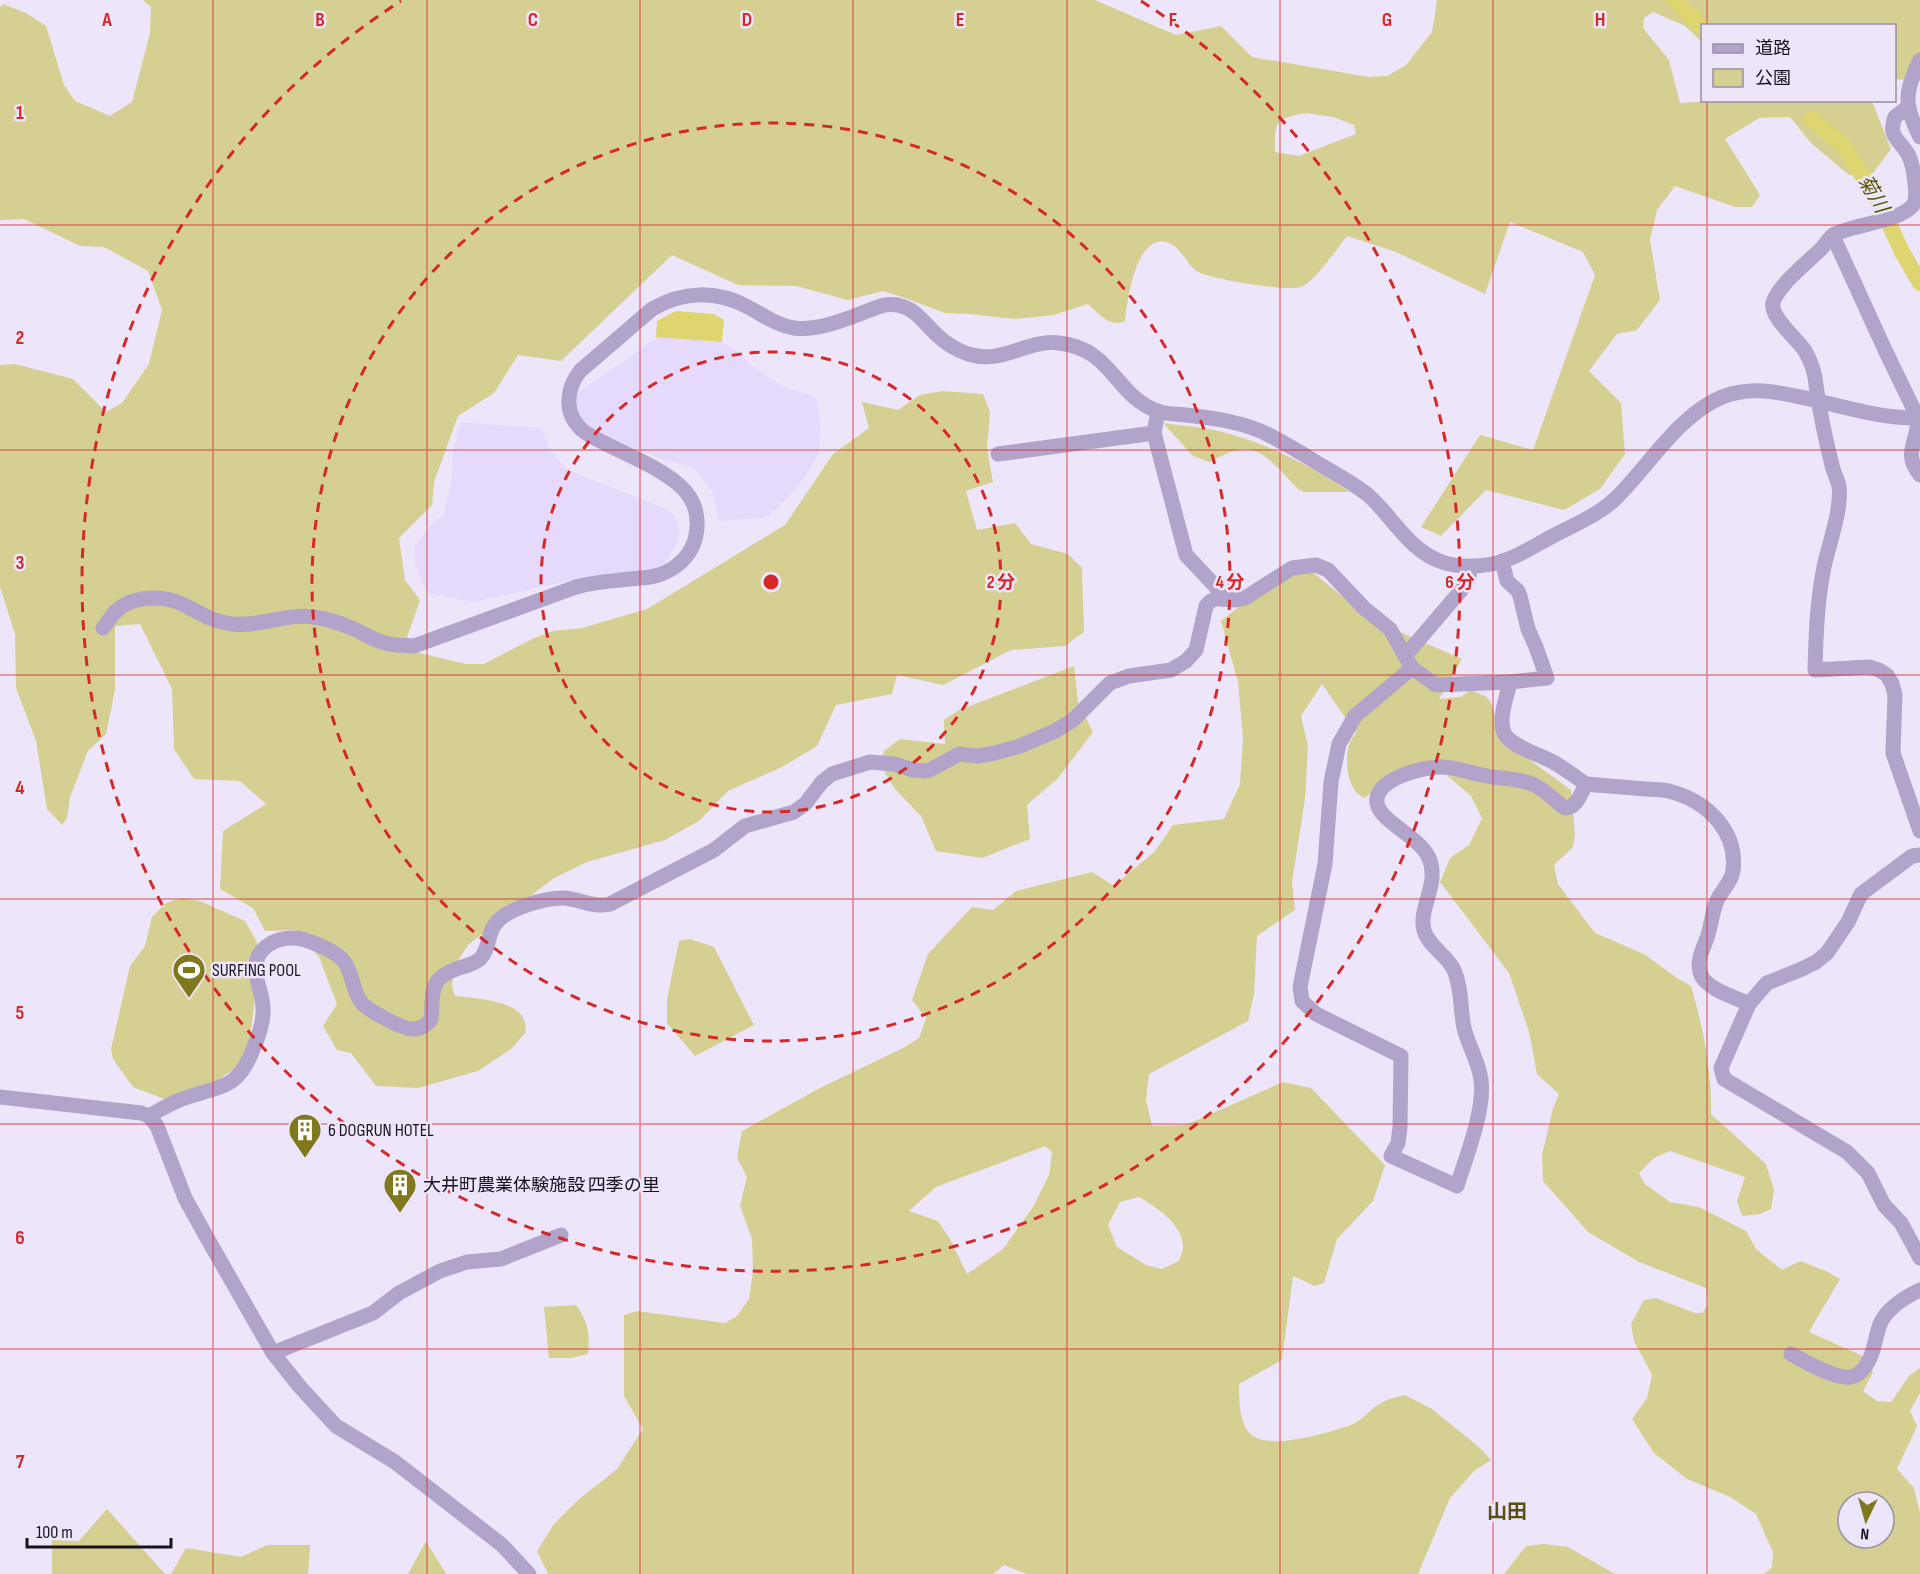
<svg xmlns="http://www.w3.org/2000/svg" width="1920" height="1574" viewBox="0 0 1920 1574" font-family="'Sofia Sans Condensed','Noto Sans JP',sans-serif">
<rect width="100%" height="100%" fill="#ede6fb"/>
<g fill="#e6dafc">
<polygon points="658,337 722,342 735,349 750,364 782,386 816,397 821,421 819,453 804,479 777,509 764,518 719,521 713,493 695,470 684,464 670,462 586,429 577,410 577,397 580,391"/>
<polygon points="461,422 541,428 550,450 566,468 590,479 667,509 674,515 679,528 678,541 668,559 656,571 618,579 571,580 475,602 434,595 426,591 416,567 414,546 433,523 443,515 451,483 453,451"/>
</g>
<g fill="#d5d092" fill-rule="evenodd">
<path d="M143,0h952l81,35 45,-9 31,31 117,20 18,-1 19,-11 26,-33 5,-32h483v81l-25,-2 -1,-53h-192v16l-17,-16 -32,-14 -9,6 -1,10 26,32 11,43 49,-3 143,1 19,48 -18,24 -24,2 -38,-32 -21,-26 -31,1 -34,21 35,56 -8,12h-17l-60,-21 -18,24 -7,30 10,60 -23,30 -20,4 -28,37 32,32 4,51 -25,35 -36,21 -78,-20 -45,46 -20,-9 59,-92 53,15 62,-175 -12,-23 -73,-30 -25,72 -89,-42 -49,-16c-9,12 -34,47 -46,51 -14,5 -89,-8 -103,-15 -11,-6 -15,-23 -29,-29 -33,-13 -42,59 -44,78 -15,7 -26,-7 -37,-17l-34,11 -39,4 -46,-5 -24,-1 -43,-16 -19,-6 -35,9 -52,-14 -58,-1 -66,-30 -111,106 -43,-6 -24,38 -36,23 -24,66 -2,23 -33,33 6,42 15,20 -17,49 63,15h18l50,-26 19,-7 29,-3 65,-19 138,-84 48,-71 36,-26 -7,-26 36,8 22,-15 22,-4 41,3 7,18 -3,36 6,34 -27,9 11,39 38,-7 16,21 37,10 14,14 2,64 -19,14 -54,4 -68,35 -46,-10 -5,19 -56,11 -19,41 -35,21 -54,24 -29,30 -34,19 -78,22 -33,16 -86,67 -14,22 -2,20 3,9c18,2 59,4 68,22 3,4 2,9 3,14l-15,17 -33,22 -60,17 -42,-2 -25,-33 -14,-3 -14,-24 14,-22 -18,-47 -24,-27 -30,1 -12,-23 -33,-19 3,-58 43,-27 -26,-23 -46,-2 -20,-30 -2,-60 -32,-65 -25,2v64l-9,44 -18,17 -18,46 -3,21 -5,7 -15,-16 -11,-68 -20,-53 -1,-54 -15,-47v-222l15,-1 58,15 33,33 16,-9 27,-39 13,-54 -14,-39 -44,-24 -24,-1 -56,-27 -24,1v-213l3,-3 23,9 20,13 18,59 11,16 35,15 22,-14 18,-69 1,-26zM1306,113l27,4 21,8 2,9 -57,22 -24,-4c0,-32 0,-33 31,-39z"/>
<path d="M1163,423c20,3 41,4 60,9 45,12 89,34 127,60h-46l-6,-3c-13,-13 -34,-41 -53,-40 -12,0 -25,8 -36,13l-16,-6z"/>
<path d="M1298,560l45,37 55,34 64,28 -23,40 22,-2 9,-7 17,7 5,8 8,33 71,52 4,45 -2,12 -19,18 4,19 37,49 49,21 33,24 14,8c12,42 21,84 20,128l55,50 8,26 -3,19 -11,5 -18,2 -5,-15 8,-24 -75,-26 -16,7 -15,15 6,11 25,18 29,5 47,24 10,18 26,21 18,-9 26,10 14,8 -31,53 65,29 -2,13 -9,17 14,10 14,1 18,-26 11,-8v25l-10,18 7,15 -20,43 17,19 6,25v61h-156l8,-7 1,-15 -17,-38 -26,-17 -43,-18 -33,-26 -22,-34 15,-21 5,-23 -18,-34 -3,-17 13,-24 12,-2 39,15h7l6,-8 -2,-17 -67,-26 -51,-30 -45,-51 -1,-26 11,-47 6,-14 -22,-20 -8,-42 -20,-59 -69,-91 10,-24 19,-13 13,-27 -11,-22 -29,-25h-39l-39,27c-3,-2 -6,-4 -8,-6 -11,-13 -13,-47 0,-59l-34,-49 -21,32 7,30 -3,53 -13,83 3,28 -38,26 -3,58 -6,27 -99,53 -3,26 6,26 34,-1 97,-43 28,6 74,77 -12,36 -36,38 -13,44 -9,3 -22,-10 -11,84 -43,24c0,16 0,42 14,52 20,14 79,-4 100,-12 11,-5 19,-17 30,-22 6,-4 15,-5 22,-7l27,14 48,39 11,12 -17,11 -24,27 -32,76h-391l-23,-9 -11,9h-445l-11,-23 17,-27 24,-24 39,-31 26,-40 -19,-33v-81l13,-4 88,12 12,-7 12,-17 4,-28 -1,-32 -12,-33 7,-29 -10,-19 5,-27 76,-42 87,-42 14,-9 7,-20 -14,-18 16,-46 44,-47 21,3 23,-19 76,-19 22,14 41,-35 18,-26 51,-6 16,-35 3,-46 -5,-56 -17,-61zM1045,1146l7,6 -3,23 -16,32 -30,42 -36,25 -17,-35 -12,-18 -29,-10 27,-24zM1139,1197c17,10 44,27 44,50 0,4 -3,10 -4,14l-17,8 -16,-4 -29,-18 -9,-22 12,-23zM1848,1502h36v36h-36z"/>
<polygon points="1074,666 1078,702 1093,732 1058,778 1027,805 1030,839 982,858 936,851 921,816 895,789 880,765 884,751 900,739 945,744 944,720 959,710"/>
<polygon points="181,898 200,901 245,921 257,942 256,991 249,1046 237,1067 218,1080 169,1101 133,1087 113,1059 111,1049 130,966 145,946 152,917 166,903"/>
<polygon points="690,939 714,947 754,1025 695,1056 667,1023 667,999 679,941"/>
<path d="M576,1305c12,16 14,30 12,49l-17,4h-22l-5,-51z"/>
<polygon points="107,1509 165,1574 52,1574 52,1540 79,1541"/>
<polygon points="426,1541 446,1574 408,1574"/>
<polygon points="1544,1544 1568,1547 1615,1574 1504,1574 1526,1546"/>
<polygon points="267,1545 310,1545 308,1574 171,1574 186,1548 241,1557"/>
</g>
<polygon fill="#ded570" points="676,311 714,314 724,320 722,342 656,337 657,321"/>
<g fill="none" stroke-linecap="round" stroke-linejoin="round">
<g stroke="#ded570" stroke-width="16">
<polyline points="1674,0 1702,27"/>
<polyline points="1811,119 1843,145 1880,204 1902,252 1920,283"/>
</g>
<g stroke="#b1a3c9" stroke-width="15">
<path d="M1920,60c-16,32 -16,45 0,77"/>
<path d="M1908,107l-13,10c-8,21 6,23 14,39 4,9 10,41 4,49 -11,16 -62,20 -80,30 -5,4 -8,10 -12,14 -12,12 -44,37 -48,54 -3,15 24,35 32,48 6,10 10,22 11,34 4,28 10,57 17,84 2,6 5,12 6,17 3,24 -10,57 -15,81 -7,34 -8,68 -9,103l55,-3 9,3 8,5 5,9 3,11 -2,58 27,78"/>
<path d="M1833,236l52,114 33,68c0,25 -16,35 2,57"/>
<polyline points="998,454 1154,433"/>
<polyline points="1222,599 1235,600 1245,598 1292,568 1316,565 1328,570 1364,608 1390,629 1412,668 1436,685 1510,682 1547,678 1536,647 1528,629 1520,596 1518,591 1507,581 1502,561"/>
<path d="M103,628c4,-5 7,-10 11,-15 16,-17 47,-19 68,-9 19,9 28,17 50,20 28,3 54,-11 82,-7 12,2 24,5 35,10 12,4 21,12 33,15 11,4 21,3 32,4l162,-59c18,-5 36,-6 54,-8 12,-1 25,-1 36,-7 15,-7 27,-20 30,-37 3,-15 0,-31 -10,-43 -16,-20 -58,-37 -82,-49 -7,-4 -17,-8 -23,-14 -18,-17 -14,-41 -1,-58l72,-62c31,-18 64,-19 96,-2 15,8 28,18 46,21 25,3 52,-9 76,-18 10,-4 16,-7 28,-5 18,4 26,18 39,30 8,8 20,15 31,19 36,11 58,-15 91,-11 54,6 55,52 98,68 9,3 20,3 29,4 27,3 58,7 83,20 17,9 34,19 50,29 17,10 34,19 49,31 26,23 40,55 74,67 15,5 34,5 50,2 21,-4 40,-17 59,-27 22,-12 49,-22 67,-41 32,-32 61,-81 104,-99 31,-12 60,-4 92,3 34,8 70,19 106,18"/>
<polyline points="1405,656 1464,587 1469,578 1470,567"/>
<path d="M1412,668l-57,48 -16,28 -8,38 -6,82 -25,123 2,14 14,13 85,42 -1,71 -2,16 -7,13 66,30c9,-29 28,-76 24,-106 -2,-18 -13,-35 -17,-52 -4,-19 -2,-40 -10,-58 -7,-15 -26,-24 -30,-40 -6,-22 16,-46 5,-72 -9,-21 -50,-37 -52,-55 -3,-24 47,-37 66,-36 15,1 29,6 44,9 15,3 30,2 45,8 11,4 23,17 33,24 12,0 16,-15 21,-24 20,2 39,3 59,5 9,1 19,0 27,3 36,10 66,40 61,79 -2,13 -13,20 -17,32 -4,11 -5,23 -9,35 -5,13 -12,26 -5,39 9,14 33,20 47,27"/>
<path d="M1510,682c-3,15 -12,36 -6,51 6,13 34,21 47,28 12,6 23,15 35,23"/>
<polyline points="1920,855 1912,856 1861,894 1848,922 1827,953 1816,962 1802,969 1767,983 1749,1004 1721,1068 1724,1079 1847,1152 1868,1173 1884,1205 1901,1223 1920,1258"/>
<polyline points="0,1097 106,1109 141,1113 149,1116 157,1126 185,1198 206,1236 273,1353 300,1387 336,1426 395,1462 502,1545 529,1574"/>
<path d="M149,1116c12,-7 24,-14 36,-18 37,-13 53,-8 69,-51 5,-12 10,-26 9,-39 0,-12 -6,-24 -7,-36 -3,-22 18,-35 38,-34 12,0 41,13 49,22 10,12 9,30 18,42 6,8 41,27 51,27 8,0 15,-4 19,-10 3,-27 -4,-40 28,-51 7,-2 15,-4 21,-9 10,-10 7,-27 17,-37 12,-14 50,-25 68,-24 16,2 30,10 45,6l104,-54 31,-24 49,-14 11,-8 17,-22 10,-8 38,-12 24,2 19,6 12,1 5,-1 29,-16 19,2 17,-3 25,-7 35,-15 18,-11 37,-37 19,-7 42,-6 15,-9 10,-11 10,-44c4,-6 8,-8 16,-7l-3,-9 -33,-35 -32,-122 4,-22"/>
<polyline points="273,1353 373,1313 399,1293 440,1271 467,1262 501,1259 561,1235"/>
<path d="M1791,1354c13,7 45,26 60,23 7,-1 14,-9 17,-15 7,-11 7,-27 13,-40 8,-15 24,-25 39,-32"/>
</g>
</g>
<path fill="none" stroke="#d62828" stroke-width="1.5" stroke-opacity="0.55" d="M213,0v1574M427,0v1574M640,0v1574M853,0v1574M1067,0v1574M1280,0v1574M1493,0v1574M1707,0v26M1707,100v1474M0,225h1920M0,450h1920M0,675h1920M0,899h1920M0,1124h1920M0,1349h1920"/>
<g fill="none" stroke="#d62828" stroke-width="3" stroke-dasharray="10 8">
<circle cx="771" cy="582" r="230"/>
<circle cx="771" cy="582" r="459"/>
<path d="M1141 1A689 689 0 1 1 401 1"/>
</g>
<defs>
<g id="stadium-pin" transform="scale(1.725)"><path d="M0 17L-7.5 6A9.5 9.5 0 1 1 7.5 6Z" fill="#80781c" stroke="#ede6fb"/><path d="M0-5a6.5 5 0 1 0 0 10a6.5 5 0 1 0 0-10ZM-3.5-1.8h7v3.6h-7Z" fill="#fff"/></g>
<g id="building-pin" transform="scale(1.725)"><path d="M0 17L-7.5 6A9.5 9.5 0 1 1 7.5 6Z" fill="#80781c" stroke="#ede6fb"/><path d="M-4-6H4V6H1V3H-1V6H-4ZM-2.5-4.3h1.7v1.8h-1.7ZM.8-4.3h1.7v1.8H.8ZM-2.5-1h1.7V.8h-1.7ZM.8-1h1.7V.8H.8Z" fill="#fff"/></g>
</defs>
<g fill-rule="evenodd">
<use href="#stadium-pin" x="189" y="970"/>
<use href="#building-pin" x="305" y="1130"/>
<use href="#building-pin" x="400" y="1185"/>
</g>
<g text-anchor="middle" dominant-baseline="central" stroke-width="5" stroke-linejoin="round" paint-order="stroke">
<g font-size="18" fill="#17121e" stroke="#ede6fb" text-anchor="start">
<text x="212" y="970">SURFING POOL</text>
<text x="328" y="1130">6 DOGRUN HOTEL</text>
<text x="423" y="1185">大井町農業体験施設 四季の里</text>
</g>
<g font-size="20" font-style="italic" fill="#5a5300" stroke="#ede6fb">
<text transform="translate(1873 194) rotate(60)">菊川</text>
</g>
<g font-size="20" font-weight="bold" fill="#565012" stroke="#ede6fb">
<text x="1507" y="1512">山田</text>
</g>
</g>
<g font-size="20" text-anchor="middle" font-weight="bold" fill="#d62828" stroke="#ede6fb" stroke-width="5" stroke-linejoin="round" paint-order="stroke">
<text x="107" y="26">A</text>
<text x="320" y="26">B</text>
<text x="533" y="26">C</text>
<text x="747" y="26">D</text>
<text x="960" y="26">E</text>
<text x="1173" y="26">F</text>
<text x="1387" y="26">G</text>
<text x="1600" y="26">H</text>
<text x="20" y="119">1</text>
<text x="20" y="344">2</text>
<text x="20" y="569">3</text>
<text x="20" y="794">4</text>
<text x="20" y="1019">5</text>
<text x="20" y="1244">6</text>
<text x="20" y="1468">7</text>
</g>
<circle cx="771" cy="582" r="9" fill="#d62828" stroke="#ede6fb" stroke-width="3"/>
<g font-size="18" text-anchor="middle" font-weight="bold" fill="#d62828" stroke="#ede6fb" stroke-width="5" stroke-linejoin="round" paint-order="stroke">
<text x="1001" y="588">2 分</text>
<text x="1230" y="588">4 分</text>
<text x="1460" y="588">6 分</text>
</g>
<rect x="1701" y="24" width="195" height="78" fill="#ede6fb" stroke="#9791a3" stroke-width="1.5"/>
<rect x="1713" y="44" width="30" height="9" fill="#b1a3c9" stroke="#9791a3" stroke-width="1.5"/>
<text x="1755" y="54" font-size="18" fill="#17121e">道路</text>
<rect x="1713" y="69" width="30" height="18" fill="#d5d092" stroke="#9791a3" stroke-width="1.5"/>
<text x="1755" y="84" font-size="18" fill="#17121e">公園</text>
<g transform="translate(1866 1520) rotate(185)"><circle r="28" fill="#ede6fb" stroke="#9791a3" stroke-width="1.5"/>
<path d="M0-4.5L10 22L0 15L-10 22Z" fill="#80781c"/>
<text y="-9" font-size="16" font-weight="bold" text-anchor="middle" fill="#17121e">N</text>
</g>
<path d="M27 1538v9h144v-9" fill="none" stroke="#17121e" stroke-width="3"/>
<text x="36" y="1538" font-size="18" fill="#17121e" stroke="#ede6fb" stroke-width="4.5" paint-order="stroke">100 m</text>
</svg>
